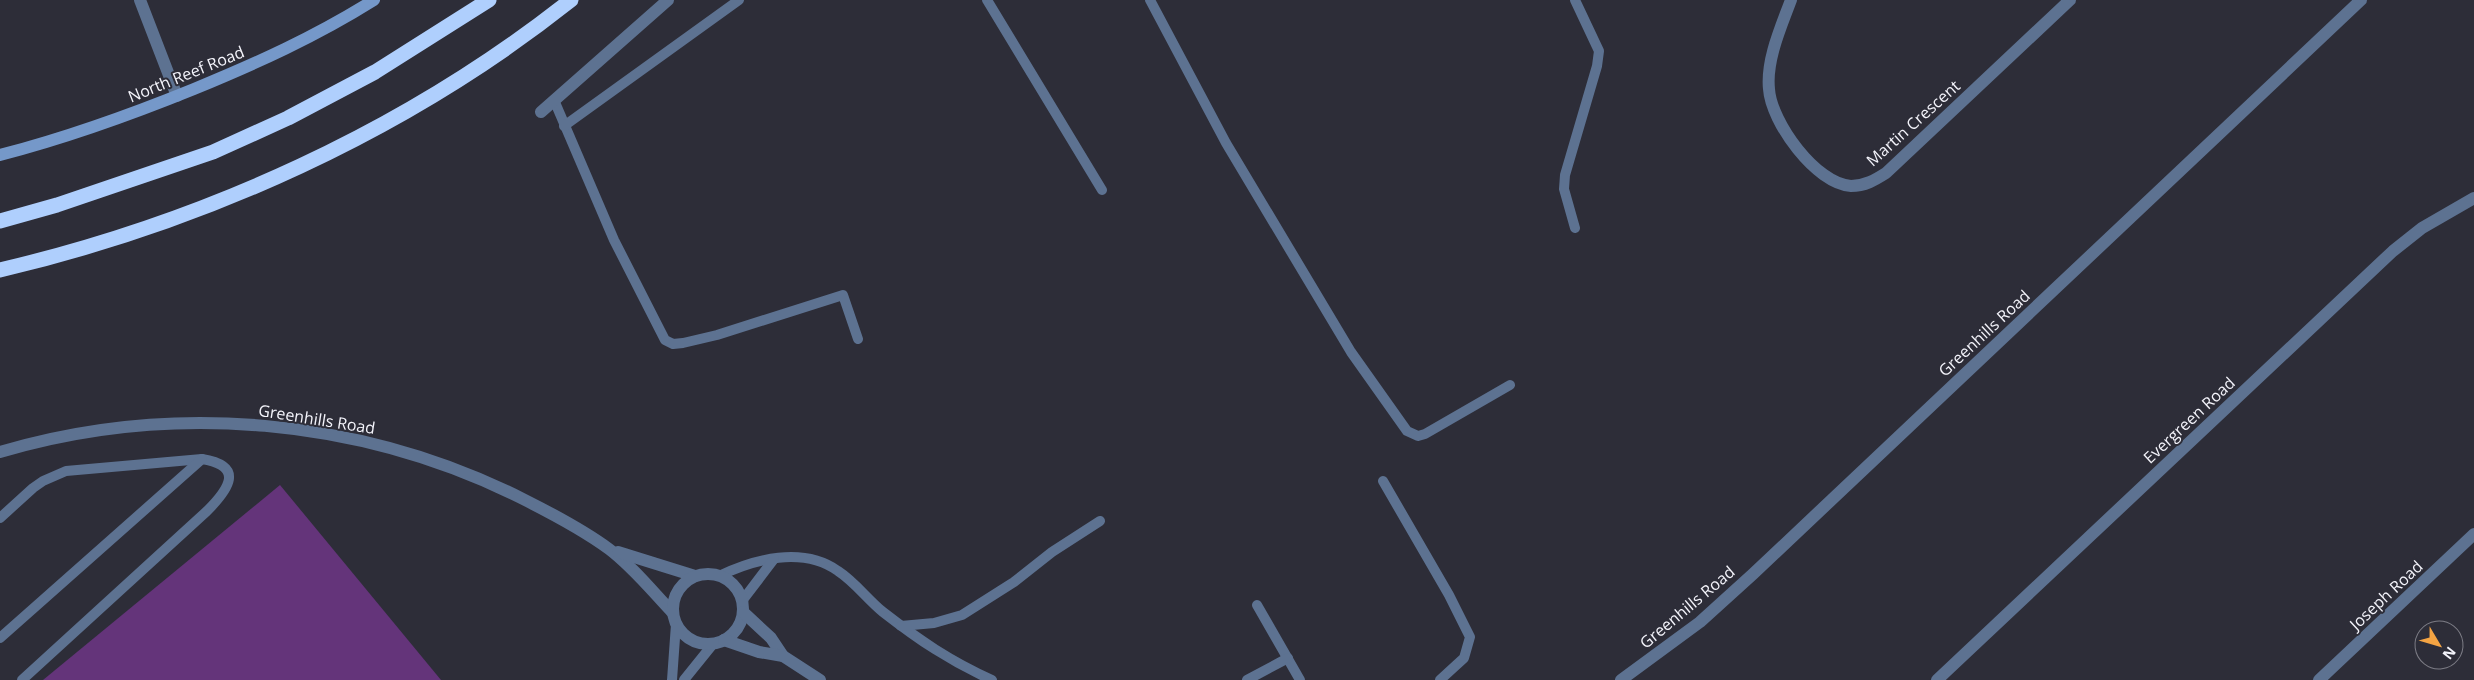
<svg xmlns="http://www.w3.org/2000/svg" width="2474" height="680" viewBox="0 0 2474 680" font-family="'Open Sans',sans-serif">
<rect width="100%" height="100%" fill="#2d2d38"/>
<polygon fill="#64347a" points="280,485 441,680 43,680"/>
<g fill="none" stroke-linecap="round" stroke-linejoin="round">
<g stroke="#5d7291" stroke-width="10">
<polyline points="987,0 1102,190"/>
<polyline points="1150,0 1226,143 1351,352 1407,431 1418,436 1425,434 1510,385"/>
<polyline points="1575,0 1599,51 1597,66 1565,175 1564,189 1575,228"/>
<polyline points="554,100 614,240 665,340 673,344 683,343 717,335 843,295 858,339"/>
<polyline points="564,126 739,0"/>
<polyline points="1383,481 1449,595 1470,637 1464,658 1440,680"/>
<path d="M0,518l33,-30 10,-7 23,-10 136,-12c43,7 27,30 5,52l-185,169"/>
<path d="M719,576c35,-17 84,-30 119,-5 17,11 29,28 45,41 36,28 67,49 109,68"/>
<polyline points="742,601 774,559"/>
<polyline points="1257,605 1300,680"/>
<polyline points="901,626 934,623 962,615 1014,582 1052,552 1100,521"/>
<polyline points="0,638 202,459"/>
<polyline points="672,680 676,624"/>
<polyline points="684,680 713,644"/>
<polyline points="1247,680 1288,658"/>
</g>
<g stroke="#5d7291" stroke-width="12">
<polyline points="140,0 177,96"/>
<path d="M1791,0c-10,27 -25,60 -22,89 2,33 47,95 82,97 14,0 24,-6 35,-13l184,-173"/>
<polyline points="541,112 668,0"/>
<path d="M0,452c172,-51 361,-34 521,46 30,15 61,31 88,51 24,18 43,42 64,64"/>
<polyline points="618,552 695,576"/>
<circle cx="708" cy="609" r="35"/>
<polyline points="743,612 771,638 783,656"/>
<polyline points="724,640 759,652 783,656 820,680"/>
<polyline points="1621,680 1700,622 1753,574 2361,0"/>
<polyline points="1937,680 2393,251 2422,228 2474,198"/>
<polyline points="2319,680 2474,534"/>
</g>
<path stroke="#7598c9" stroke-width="12" d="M0,155c66,-17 130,-40 194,-66 63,-26 121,-52 180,-89"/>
<g stroke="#afcffd" stroke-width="15">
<polyline points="0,221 57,205 213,152 288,118 375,72 489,0"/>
<path d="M0,270c204,-48 406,-139 571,-270"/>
</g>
</g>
<g text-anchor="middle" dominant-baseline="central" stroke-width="4" stroke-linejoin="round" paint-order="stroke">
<g font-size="16" fill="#f4f4fb" stroke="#2d2d38">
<text transform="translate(186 74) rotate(-22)">North Reef Road</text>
<text transform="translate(1913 123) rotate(-42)">Martin Crescent</text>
<text transform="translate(1984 333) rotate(-43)">Greenhills Road</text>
<text transform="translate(317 419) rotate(9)">Greenhills Road</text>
<text transform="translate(2189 420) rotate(-43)">Evergreen Road</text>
<text transform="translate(2386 595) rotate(-43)">Joseph Road</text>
<text transform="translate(1687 607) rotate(-40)">Greenhills Road</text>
</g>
</g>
<g transform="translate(2439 645) rotate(128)"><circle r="24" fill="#2d2d38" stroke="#7d7d86"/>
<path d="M0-4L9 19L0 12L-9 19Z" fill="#f4a443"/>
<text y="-8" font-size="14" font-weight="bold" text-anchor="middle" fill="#f4f4fb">N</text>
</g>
</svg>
